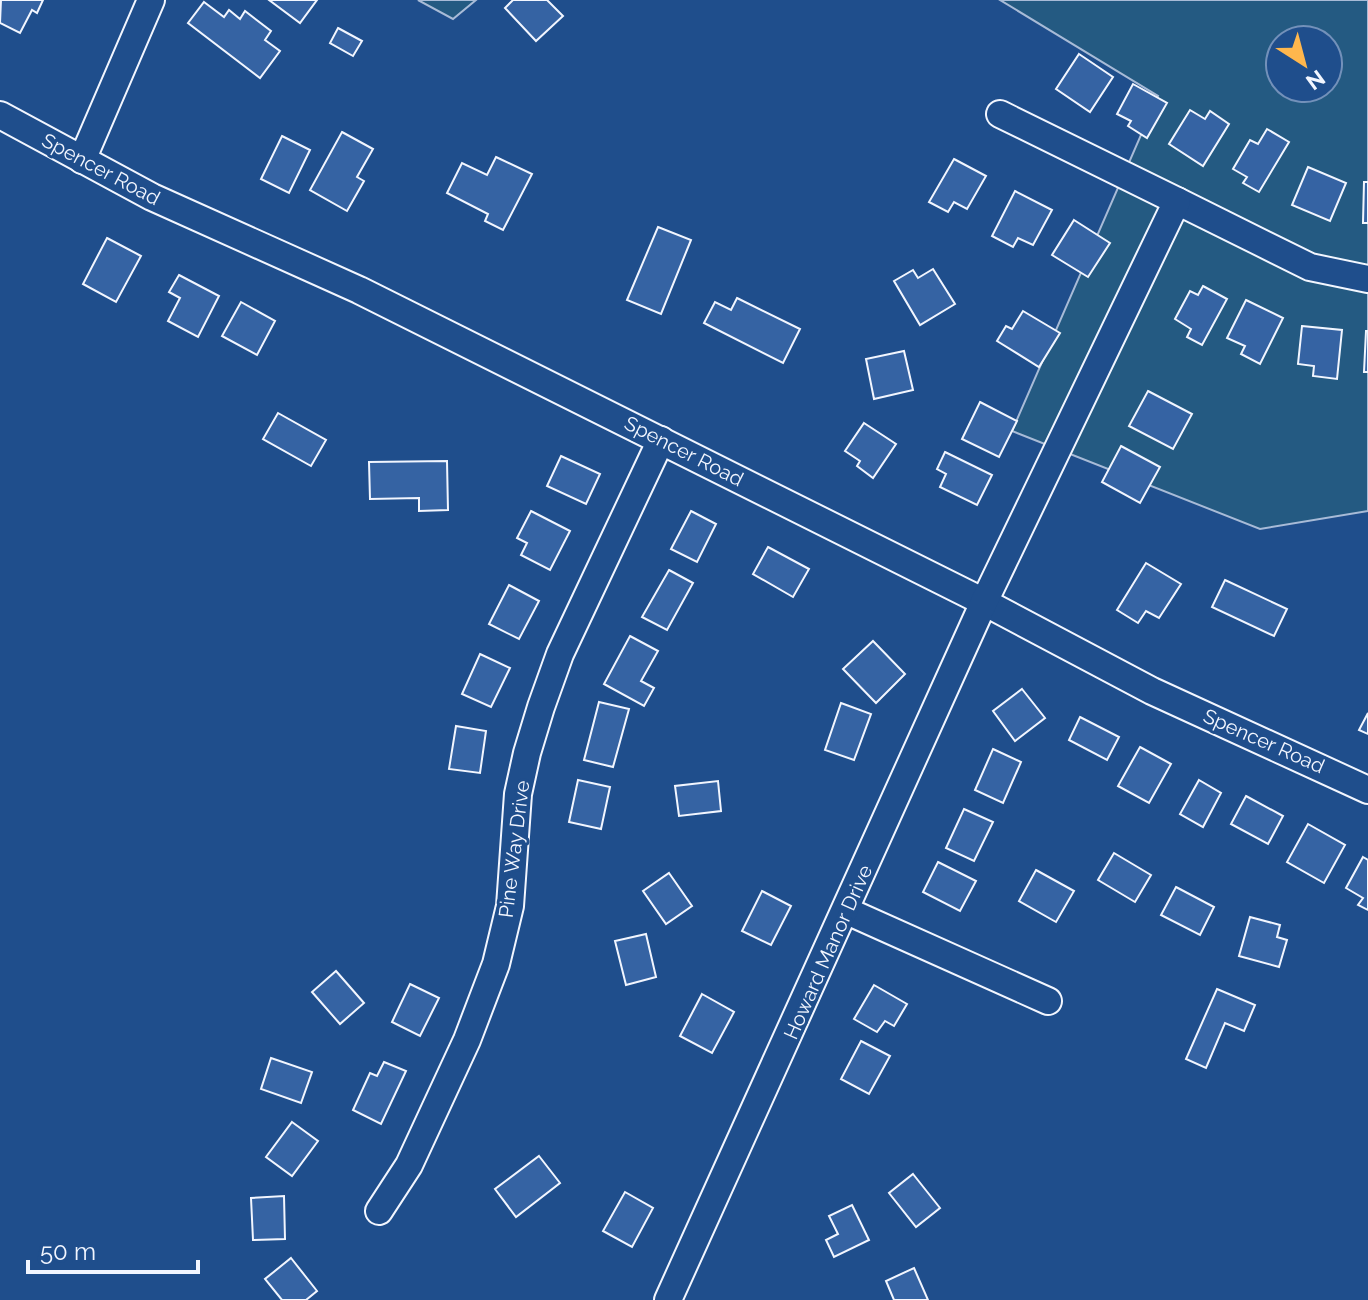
<svg xmlns="http://www.w3.org/2000/svg" width="1368" height="1300" viewBox="0 0 1368 1300" font-family="Raleway,sans-serif">
<rect width="100%" height="100%" fill="#1f4e8c"/>
<g fill="#245a82" stroke="#a8bbd7" stroke-width="2" fill-rule="evenodd">
<polygon points="418,0 476,0 453,19"/>
<path d="M1000,0h368v511l-108,18 -248,-98 146,-335zM1280,40h48v48h-48z"/>
</g>
<g fill="#3563a3" stroke="#f2f6ff" stroke-width="2">
<polygon points="1,0 43,0 37,13 32,10 20,33 0,23"/>
<polygon points="269,0 317,0 300,23"/>
<polygon points="513,0 547,0 563,16 536,41 505,8"/>
<polygon points="204,2 224,17 229,10 240,19 245,11 271,31 265,40 280,51 260,78 188,23"/>
<polygon points="338,28 362,41 353,56 330,43"/>
<polygon points="1079,54 1113,77 1090,112 1056,89"/>
<polygon points="1133,84 1167,103 1147,138 1128,126 1131,121 1117,114"/>
<polygon points="1190,110 1205,119 1210,111 1229,124 1203,166 1169,144"/>
<polygon points="1267,129 1289,142 1259,192 1243,183 1247,177 1233,169 1250,140 1258,144"/>
<polygon points="342,132 373,149 357,177 364,181 347,211 310,190"/>
<polygon points="282,136 310,150 289,193 261,179"/>
<polygon points="496,157 532,174 503,230 485,221 488,214 447,193 462,163 487,175"/>
<polygon points="954,159 986,176 967,209 954,202 948,212 929,202"/>
<polygon points="1308,167 1346,183 1330,221 1292,205"/>
<polygon points="1364,182 1368,182 1368,223 1363,223"/>
<polygon points="1015,191 1052,210 1033,245 1018,238 1013,247 992,236"/>
<polygon points="1074,220 1110,243 1088,277 1052,255"/>
<polygon points="658,227 691,240 661,314 627,300"/>
<polygon points="107,238 141,256 116,302 83,284"/>
<polygon points="933,269 955,304 920,325 894,281 913,270 918,278"/>
<polygon points="179,275 219,296 198,337 168,321 180,298 169,292"/>
<polygon points="1203,286 1227,299 1202,345 1187,337 1191,329 1175,319 1190,291 1198,295"/>
<polygon points="737,298 800,329 783,363 704,323 715,302 731,310"/>
<polygon points="1246,300 1283,318 1260,364 1241,354 1245,346 1227,338"/>
<polygon points="241,302 275,321 257,355 222,336"/>
<polygon points="1023,311 1060,333 1039,367 997,341 1006,326 1012,329"/>
<polygon points="1302,326 1342,330 1337,379 1313,376 1314,366 1298,364"/>
<polygon points="1366,331 1368,331 1368,372 1364,372"/>
<polygon points="904,351 913,390 874,399 866,359"/>
<polygon points="1148,391 1192,414 1173,449 1129,426"/>
<polygon points="980,402 1017,421 999,457 962,439"/>
<polygon points="278,413 326,440 311,466 263,439"/>
<polygon points="864,423 896,444 873,478 857,466 860,461 845,451"/>
<polygon points="1121,446 1160,467 1140,503 1102,482"/>
<polygon points="945,452 992,475 977,505 940,487 946,474 937,469"/>
<polygon points="561,456 600,474 586,504 547,486"/>
<polygon points="447,461 448,510 419,511 419,498 370,499 369,462"/>
<polygon points="531,511 570,531 550,570 521,555 527,543 517,538"/>
<polygon points="691,511 716,524 697,562 671,549"/>
<polygon points="768,547 809,569 793,597 753,574"/>
<polygon points="1146,563 1181,584 1159,618 1146,611 1138,623 1117,610"/>
<polygon points="669,570 693,583 667,630 642,617"/>
<polygon points="1225,580 1287,609 1274,636 1212,607"/>
<polygon points="509,585 539,601 519,639 489,624"/>
<polygon points="630,636 658,651 641,681 654,688 644,706 604,684"/>
<polygon points="873,641 905,674 876,703 843,669"/>
<polygon points="480,654 510,668 491,707 462,694"/>
<polygon points="1022,689 1045,718 1015,741 993,711"/>
<polygon points="599,702 629,709 613,767 584,760"/>
<polygon points="841,703 871,714 854,760 825,750"/>
<polygon points="1368,713 1368,734 1359,730"/>
<polygon points="1080,717 1119,737 1107,760 1069,740"/>
<polygon points="456,726 486,731 480,773 449,769"/>
<polygon points="1140,747 1171,764 1149,803 1118,786"/>
<polygon points="993,749 1021,762 1003,803 975,790"/>
<polygon points="578,780 610,787 601,829 569,822"/>
<polygon points="1199,780 1221,793 1203,827 1180,814"/>
<polygon points="718,781 721,811 679,816 675,786"/>
<polygon points="1246,796 1283,816 1268,844 1231,824"/>
<polygon points="964,809 993,822 974,861 946,848"/>
<polygon points="1308,824 1345,845 1324,883 1287,862"/>
<polygon points="1114,853 1151,875 1135,902 1098,880"/>
<polygon points="1363,857 1368,860 1368,910 1358,905 1363,898 1346,888"/>
<polygon points="938,862 976,881 960,911 923,892"/>
<polygon points="1036,870 1074,891 1056,922 1019,901"/>
<polygon points="669,873 692,906 666,924 643,891"/>
<polygon points="1176,887 1214,907 1200,935 1161,915"/>
<polygon points="762,891 791,906 771,945 742,931"/>
<polygon points="1250,917 1280,925 1277,937 1287,940 1279,967 1239,956"/>
<polygon points="646,934 656,977 626,985 615,941"/>
<polygon points="336,971 364,1003 340,1024 312,992"/>
<polygon points="410,984 439,998 420,1036 392,1022"/>
<polygon points="874,985 907,1004 894,1026 885,1021 877,1032 854,1019"/>
<polygon points="1217,989 1255,1005 1244,1031 1225,1023 1206,1068 1186,1059"/>
<polygon points="702,994 734,1012 712,1053 680,1036"/>
<polygon points="861,1041 890,1056 869,1094 841,1079"/>
<polygon points="271,1058 312,1072 301,1103 261,1089"/>
<polygon points="384,1062 406,1071 381,1124 353,1110 370,1073 377,1076"/>
<polygon points="292,1122 318,1141 292,1176 266,1157"/>
<polygon points="539,1156 560,1183 516,1217 495,1189"/>
<polygon points="913,1174 940,1208 916,1227 889,1193"/>
<polygon points="625,1192 653,1208 632,1247 603,1231"/>
<polygon points="284,1196 285,1239 253,1240 251,1198"/>
<polygon points="852,1205 869,1240 834,1257 826,1240 838,1234 829,1216"/>
<polygon points="291,1258 317,1291 306,1300 282,1300 265,1279"/>
<polygon points="914,1268 928,1300 894,1300 886,1281"/>
</g>
<g fill="none" stroke-linecap="round" stroke-linejoin="round">
<g stroke="#f2f6ff" stroke-width="30">
<g id="minor">
<polyline points="0,115 152,197 359,290 984,602 1152,691 1368,790"/>
<polyline points="82,160 151,0"/>
<polyline points="1177,201 1310,267 1368,279"/>
<polyline points="847,911 1048,1001"/>
<polyline points="379,1211 409,1165 467,1040 496,964 510,906 518,794 527,753 541,707 560,654 661,440"/>
<polyline points="668,1300 984,602 1177,201 1000,114"/>
</g>
</g>
<use href="#minor" stroke="#1f4e8c" stroke-width="26"/>
</g>
<g text-anchor="middle" dominant-baseline="central" stroke-width="6" stroke-linejoin="round" paint-order="stroke">
<g font-size="20" fill="#f2f6ff" stroke="#1f4e8c">
<text transform="translate(101 169) rotate(28)">Spencer Road</text>
<text transform="translate(684 451) rotate(27)">Spencer Road</text>
<text transform="translate(1264 741) rotate(24)">Spencer Road</text>
<text transform="translate(514 849) rotate(-83)">Pine Way Drive</text>
<text transform="translate(828 952) rotate(-66)">Howard Manor Drive</text>
</g>
</g>
<g transform="translate(1304 64) rotate(144)"><circle r="38" fill="#1f4e8c" stroke="#7391ba" stroke-width="2"/>
<path d="M0-6L14 30L0 20L-14 30Z" fill="#ffb74d"/>
<text y="-12" font-size="22" font-weight="bold" text-anchor="middle" fill="#f2f6ff">N</text>
</g>
<path d="M28 1260v12h170v-12" fill="none" stroke="#f2f6ff" stroke-width="4"/>
<text x="40" y="1260" font-size="24" fill="#f2f6ff" stroke="#1f4e8c" stroke-width="6" paint-order="stroke">50 m</text>
</svg>
